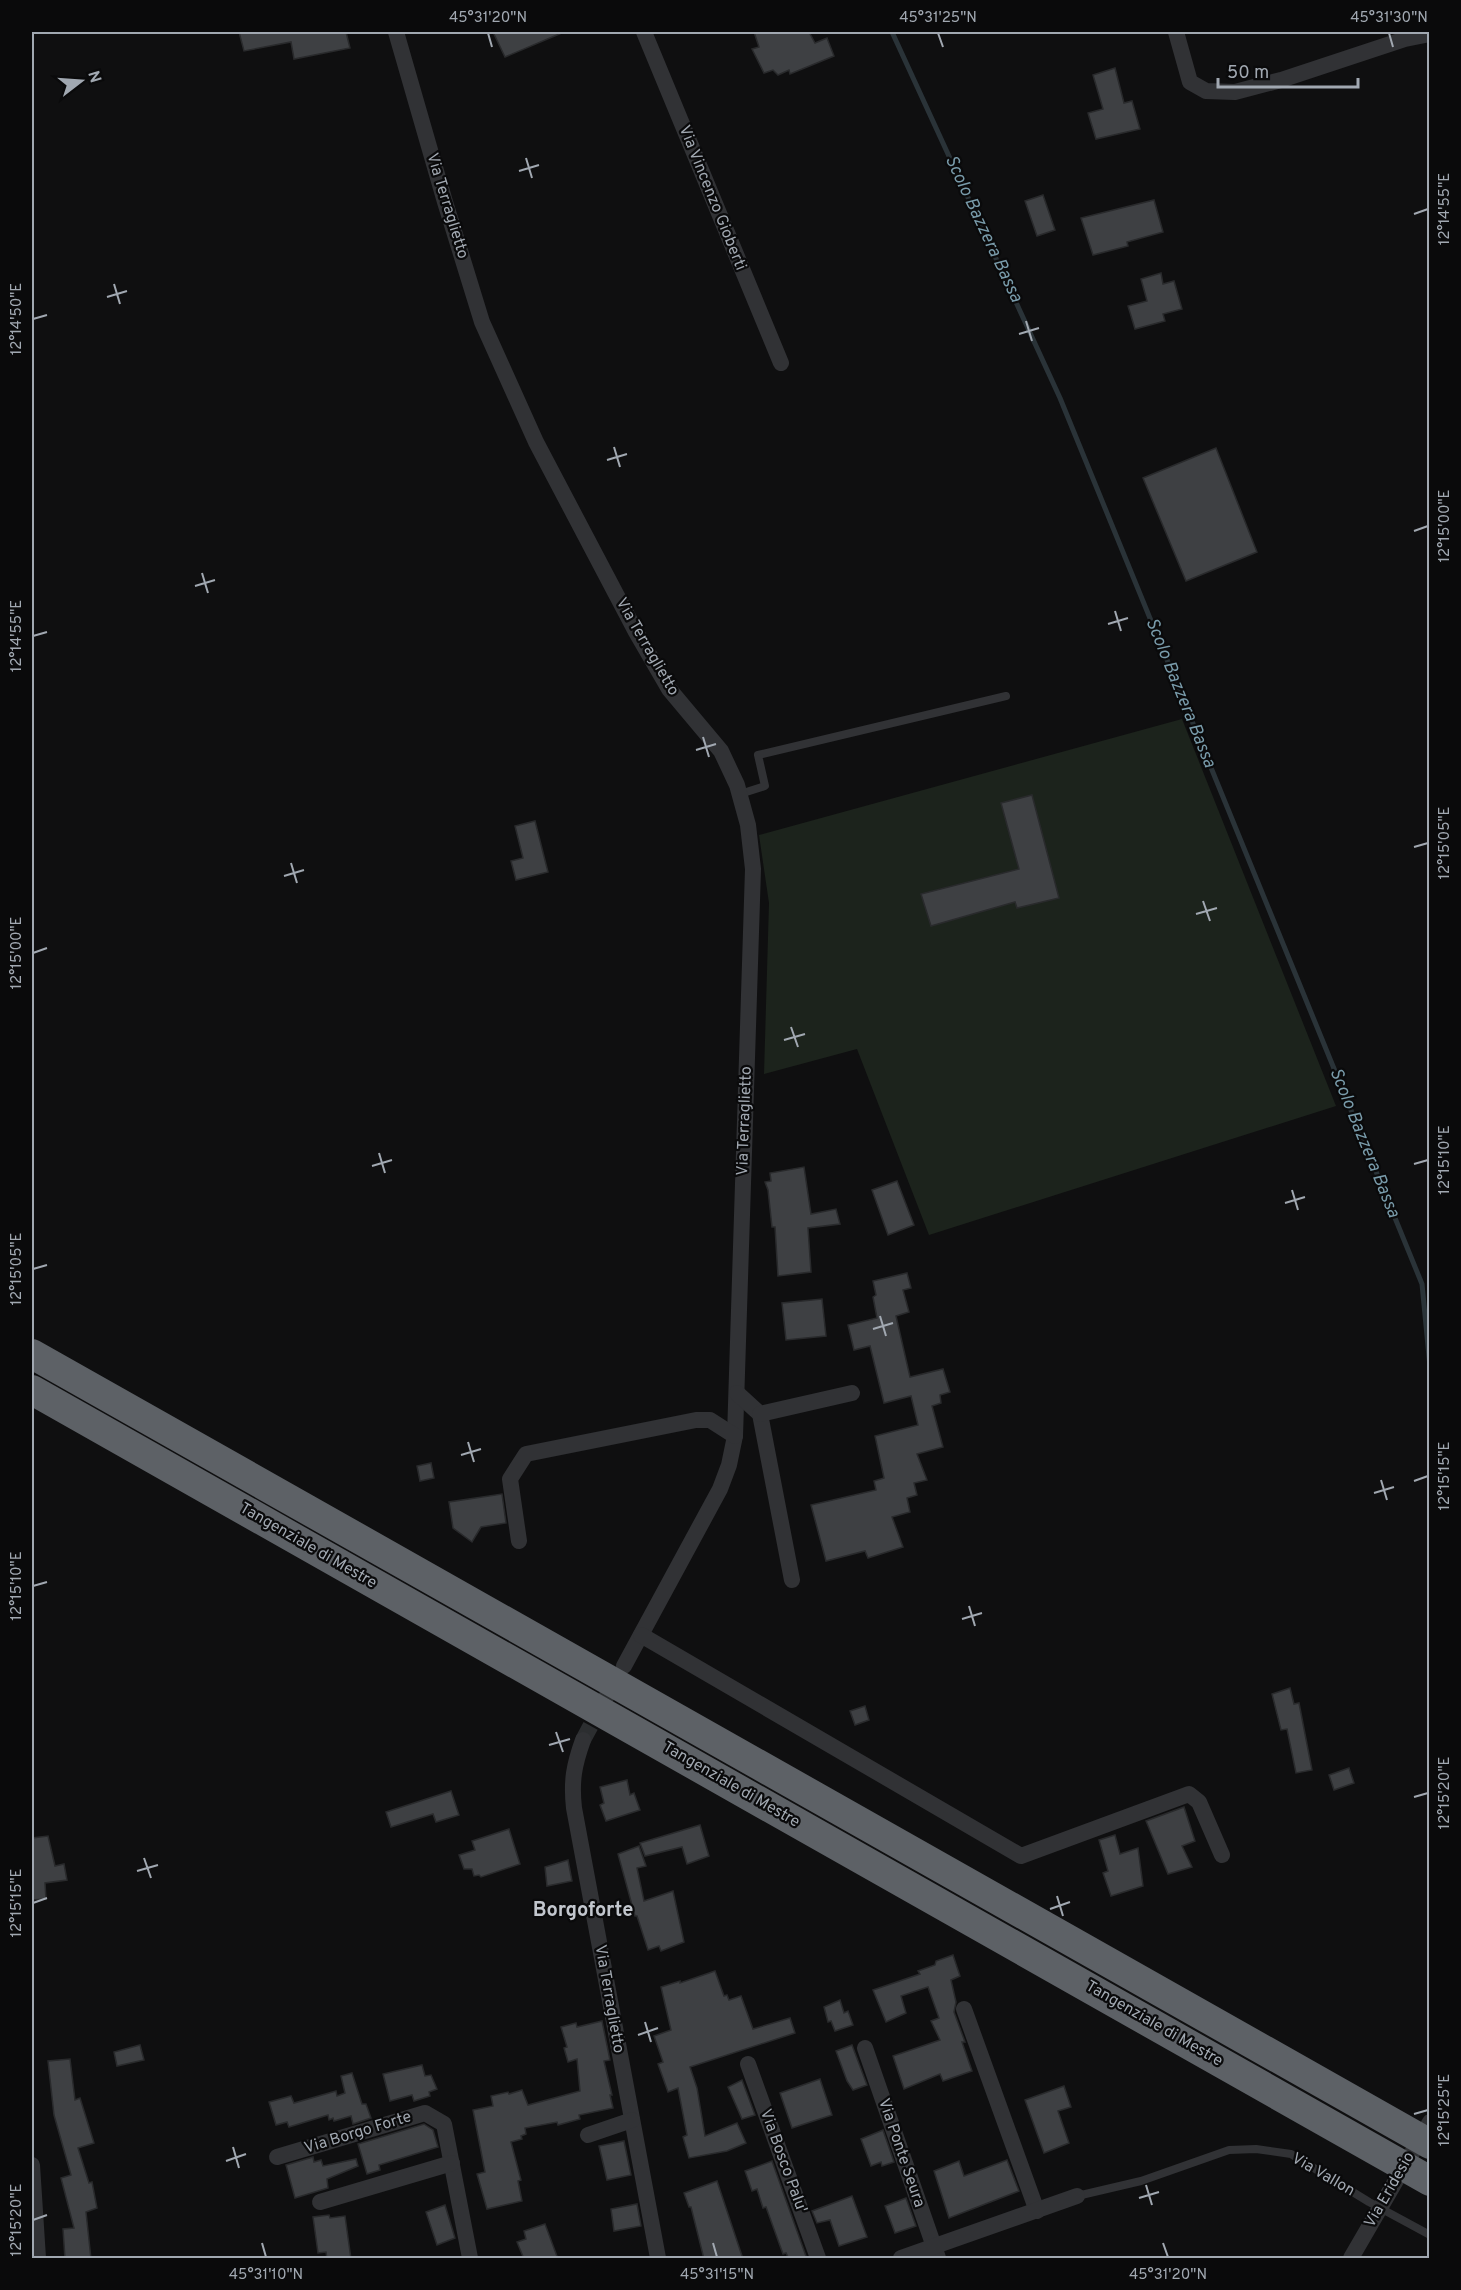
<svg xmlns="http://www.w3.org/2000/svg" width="1461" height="2290" viewBox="0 0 1461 2290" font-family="Overpass,sans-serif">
<rect width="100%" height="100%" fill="#0f0f10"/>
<polygon fill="#1c231c" points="1182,719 1336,1106 929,1235 857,1049 764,1074 769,903 759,835"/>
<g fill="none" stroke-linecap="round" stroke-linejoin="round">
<polyline stroke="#2a3338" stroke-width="5" points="892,32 1060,398 1422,1284 1430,1367"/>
</g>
<g fill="#3e4043" stroke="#292a2c" stroke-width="1.5">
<polygon points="239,32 346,32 350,48 294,59 291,42 244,51"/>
<polygon points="493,32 564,32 505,57"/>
<polygon points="754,32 809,32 815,43 827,38 834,56 790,74 789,70 778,75 773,70 764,73 752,49 759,47"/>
<polygon points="1115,68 1124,103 1132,101 1140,129 1096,139 1088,113 1103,109 1093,75"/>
<polygon points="1043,195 1055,230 1037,236 1025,201"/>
<polygon points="1154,200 1163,232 1127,242 1128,246 1093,255 1081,218"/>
<polygon points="1161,273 1163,284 1174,281 1182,309 1163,314 1165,321 1135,329 1128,306 1147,301 1141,279"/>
<polygon points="1216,448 1257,552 1186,581 1143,478"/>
<polygon points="1032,795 1059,898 1017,908 1015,902 931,926 921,894 1019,869 1001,803"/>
<polygon points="535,821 548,872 516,880 511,861 523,858 515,826"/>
<polygon points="804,1167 811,1214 836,1209 840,1224 808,1228 811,1272 778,1276 775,1227 772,1227 768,1190 765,1182 771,1181 770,1173"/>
<polygon points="897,1181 914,1225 888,1235 872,1190"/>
<polygon points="907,1273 911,1288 903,1290 909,1312 896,1316 910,1377 943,1369 950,1392 940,1395 941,1403 932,1406 943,1447 917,1454 927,1480 914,1483 917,1495 907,1498 910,1512 892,1517 903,1547 868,1558 865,1551 826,1561 811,1505 876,1490 874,1481 884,1478 875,1436 918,1425 911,1396 884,1403 870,1346 854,1350 848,1325 877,1318 873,1297 876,1295 873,1281"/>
<polygon points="822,1299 826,1336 786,1340 782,1303"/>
<polygon points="431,1463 434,1478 420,1481 417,1466"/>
<polygon points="502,1494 506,1523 481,1527 472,1542 453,1528 449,1502"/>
<polygon points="1290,1688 1294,1704 1299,1703 1312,1770 1296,1773 1287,1729 1281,1730 1272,1694"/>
<polygon points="865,1706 869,1720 855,1725 850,1711"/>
<polygon points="1349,1768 1354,1783 1334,1790 1329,1775"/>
<polygon points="627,1780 630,1795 634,1793 640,1810 606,1821 600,1805 604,1803 600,1787"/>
<polygon points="451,1791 459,1815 436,1822 433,1814 391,1827 386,1812"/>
<polygon points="1184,1807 1195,1841 1182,1846 1192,1867 1168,1874 1146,1821"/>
<polygon points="700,1825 709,1856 687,1864 682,1847 645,1856 640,1843"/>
<polygon points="509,1829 520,1864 481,1877 479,1875 474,1876 472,1869 464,1869 459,1855 475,1850 472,1841"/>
<polygon points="1115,1835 1120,1854 1138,1848 1143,1886 1111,1896 1103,1873 1108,1871 1099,1840"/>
<polygon points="48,1836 55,1866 64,1864 67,1880 45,1883 46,1899 32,1900 32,1838"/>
<polygon points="639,1846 646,1866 637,1868 644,1901 673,1891 684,1942 661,1951 659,1946 648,1950 637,1916 635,1916 618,1854"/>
<polygon points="568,1860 572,1881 547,1886 545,1867"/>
<polygon points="953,1955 960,1976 951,1980 956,2002 954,2012 965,2042 962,2042 972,2071 943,2081 940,2074 904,2089 893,2056 940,2040 931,2021 939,2018 928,1987 901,1996 906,2013 886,2022 873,1990 920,1974 918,1971 935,1965 936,1961"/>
<polygon points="715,1971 724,1996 727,1995 729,2000 741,1996 753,2029 790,2018 795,2033 690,2067 697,2088 705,2136 737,2123 746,2143 727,2151 689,2158 683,2137 687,2135 678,2088 668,2092 658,2064 663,2062 654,2036 671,2030 661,1987 680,1981 680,1983"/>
<polygon points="840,2000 844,2013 848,2011 853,2025 835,2031 831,2021 828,2022 824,2007"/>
<polygon points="602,2021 610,2060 604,2061 612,2095 610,2095 613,2108 579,2115 580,2119 558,2125 557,2122 525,2128 526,2134 521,2136 522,2139 511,2142 521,2180 518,2181 522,2201 487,2209 477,2174 485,2172 473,2110 493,2106 491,2096 508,2092 509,2094 522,2090 528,2105 580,2091 577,2059 568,2062 564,2048 567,2047 561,2027 576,2023 577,2027"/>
<polygon points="140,2045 144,2060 117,2066 114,2052"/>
<polygon points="852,2045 867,2085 853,2090 847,2081 836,2051"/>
<polygon points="70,2059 75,2100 80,2098 94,2143 78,2148 89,2183 92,2182 97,2208 86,2212 91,2259 65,2259 63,2229 74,2228 61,2178 71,2175 54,2115 48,2061"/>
<polygon points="422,2065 425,2076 431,2075 437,2089 429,2092 430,2096 414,2101 412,2095 390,2101 383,2074"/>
<polygon points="352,2073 362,2104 366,2104 371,2118 353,2124 351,2116 334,2121 333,2118 329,2120 328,2115 289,2127 287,2122 276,2125 269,2102 291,2096 294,2103 336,2091 337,2096 345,2093 341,2076"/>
<polygon points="820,2079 832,2115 792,2128 780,2093"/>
<polygon points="742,2080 755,2115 742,2119 728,2087"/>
<polygon points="1064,2086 1071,2107 1058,2111 1069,2143 1044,2153 1025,2100"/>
<polygon points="424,2124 433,2130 438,2147 379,2165 380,2170 367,2174 358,2144"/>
<polygon points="883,2130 894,2162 882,2166 881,2162 871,2166 861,2139"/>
<polygon points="624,2141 631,2175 607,2180 599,2146"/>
<polygon points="313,2157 314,2162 321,2160 323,2166 356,2159 358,2166 327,2179 328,2188 295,2198 286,2165"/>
<polygon points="1007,2160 1019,2191 949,2218 934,2171 959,2161 964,2176"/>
<polygon points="772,2161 807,2259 789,2259 786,2253 783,2254 766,2207 763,2208 757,2189 752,2191 745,2171"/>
<polygon points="717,2181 743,2259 704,2259 691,2207 689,2207 684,2193"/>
<polygon points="852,2196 867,2237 839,2246 830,2220 817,2223 812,2211"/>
<polygon points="906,2198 916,2226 895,2233 885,2206"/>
<polygon points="637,2204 641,2226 614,2231 611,2209"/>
<polygon points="445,2205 455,2238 437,2245 426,2212"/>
<polygon points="329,2215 330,2218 345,2216 351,2259 327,2259 326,2252 318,2253 313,2217"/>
<polygon points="545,2224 558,2259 524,2259 517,2242 526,2239 524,2231"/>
</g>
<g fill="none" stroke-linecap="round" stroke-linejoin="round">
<polyline stroke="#2c2e30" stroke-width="16" stroke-dasharray="16 8" stroke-linecap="butt" points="583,1740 617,1677"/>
<g stroke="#313235" stroke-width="8">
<polyline points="740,794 765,786 758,755 1006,696"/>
<polyline points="1077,2196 1141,2181 1229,2150 1256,2149 1291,2154 1369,2202 1430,2235"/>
</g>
<g stroke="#313235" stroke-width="16">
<polyline points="396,32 445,202 482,322 536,442 636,632 669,689 721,751 737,785 748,825 753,869 735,1436 729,1465 720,1489 624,1666"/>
<polyline points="644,32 781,363"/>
<polyline points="1176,32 1190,82 1206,91 1235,92 1281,80 1405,39 1430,34"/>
<polyline points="737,1393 760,1414 792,1580"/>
<polyline points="760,1414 852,1393"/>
<polyline points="519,1541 510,1479 526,1454 696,1420 710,1420 735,1436"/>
<polyline points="641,1635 1021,1856 1189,1794 1199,1802 1222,1855"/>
<path d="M583,1740c-9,25 -12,41 -9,68l84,450"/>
<polyline points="964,2009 1037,2211"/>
<polyline points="865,2048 938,2258"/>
<polyline points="748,2064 818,2258"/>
<polyline points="588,2135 632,2120"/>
<polyline points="277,2157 425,2113 444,2124 470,2258"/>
<polyline points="32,2165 38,2258"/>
<polyline points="320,2202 452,2163"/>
<polyline points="901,2258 1077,2196"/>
<polyline points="1351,2258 1430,2122"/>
</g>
<g stroke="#5d6166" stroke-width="30">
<polyline points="32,1354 1430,2144"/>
<polyline points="32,1390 1430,2181"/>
</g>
</g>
<path fill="none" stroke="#a1a8b1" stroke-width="2" d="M488,33l4,14M938,33l5,14M1389,33l4,14M526,158l6,20M519,171l20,-6M1414,214l14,-5M114,284l6,20M107,297l20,-6M33,319l14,-4M1026,321l6,20M1019,334l20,-6M614,447l6,20M607,460l20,-6M1414,531l14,-5M202,573l6,20M195,586l20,-6M1115,611l6,20M1108,624l20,-6M33,636l14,-4M703,737l6,20M696,750l20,-6M1414,847l14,-4M291,863l6,20M284,876l20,-6M1203,901l7,20M1196,914l21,-6M33,953l14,-5M791,1027l7,20M784,1040l21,-6M379,1153l6,20M1414,1164l14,-4M372,1166l20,-6M1292,1190l6,20M1285,1203l20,-6M33,1269l14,-4M880,1316l6,20M873,1329l20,-6M468,1442l6,20M461,1455l20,-6M1381,1480l6,20M1414,1481l14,-5M1374,1493l20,-6M33,1586l14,-4M969,1606l6,20M962,1619l20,-6M556,1732l7,20M549,1745l21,-6M1414,1797l14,-4M144,1858l7,20M137,1871l21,-6M1057,1896l6,20M33,1903l14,-5M1050,1909l20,-7M645,2022l6,20M638,2035l20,-7M1414,2114l14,-4M233,2147l6,21M226,2161l20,-7M1146,2185l6,20M1139,2198l20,-6M33,2220l14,-5M262,2243l4,14M713,2243l4,14M1163,2243l5,14"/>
<g text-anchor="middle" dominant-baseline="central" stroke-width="4.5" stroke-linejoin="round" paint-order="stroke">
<g font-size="16" fill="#a1a8b1" stroke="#0a0a0b">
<text transform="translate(712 198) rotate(68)">Via Vincenzo Gioberti</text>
<text transform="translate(447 206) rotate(73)">Via Terraglietto</text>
<text transform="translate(647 647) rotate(60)">Via Terraglietto</text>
<text transform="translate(745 1121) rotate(-88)">Via Terraglietto</text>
<text transform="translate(308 1546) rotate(30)">Tangenziale di Mestre</text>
<text transform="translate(731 1785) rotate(30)">Tangenziale di Mestre</text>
<text transform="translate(609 1999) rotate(80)">Via Terraglietto</text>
<text transform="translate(1154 2024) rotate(30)">Tangenziale di Mestre</text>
<text transform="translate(358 2133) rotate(-17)">Via Borgo Forte</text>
<text transform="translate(901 2153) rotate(71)">Via Ponte Seura</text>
<text transform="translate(783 2161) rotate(70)">Via Bosco Palu'</text>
<text transform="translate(1323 2175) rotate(30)">Via Vallon</text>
<text transform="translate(1390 2190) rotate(-60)">Via Eridesio</text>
</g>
<g font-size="18" font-style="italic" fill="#799baa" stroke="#0a0a0b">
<text transform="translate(983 229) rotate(65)">Scolo Bazzera Bassa</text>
<text transform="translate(1180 693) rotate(68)">Scolo Bazzera Bassa</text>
<text transform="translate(1364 1143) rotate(68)">Scolo Bazzera Bassa</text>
</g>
<g font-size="20" font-weight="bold" fill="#c2c6cd" stroke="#0a0a0b">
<text x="583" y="1911">Borgoforte</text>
</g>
</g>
<rect width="1461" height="2290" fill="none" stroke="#0a0a0b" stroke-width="66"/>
<g transform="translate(81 81) rotate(73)" stroke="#0a0a0b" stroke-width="4.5" paint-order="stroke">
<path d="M0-4.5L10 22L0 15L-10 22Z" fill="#a1a8b1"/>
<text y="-9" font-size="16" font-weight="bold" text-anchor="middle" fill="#a1a8b1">N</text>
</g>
<path d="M1218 78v9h140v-9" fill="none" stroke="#a1a8b1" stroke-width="3"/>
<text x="1227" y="78" font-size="18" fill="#a1a8b1" stroke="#0a0a0b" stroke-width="4.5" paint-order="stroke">50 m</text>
<rect x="33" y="33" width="1395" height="2224" fill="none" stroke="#a1a8b1" stroke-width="2"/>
<g font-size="15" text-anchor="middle" fill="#a1a8b1">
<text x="488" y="22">45°31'20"N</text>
<text x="938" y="22">45°31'25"N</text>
<text x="1389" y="22">45°31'30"N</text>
<text transform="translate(1444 209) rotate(-90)" y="5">12°14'55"E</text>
<text transform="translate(16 319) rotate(-90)" y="5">12°14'50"E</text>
<text transform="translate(1444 526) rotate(-90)" y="5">12°15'00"E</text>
<text transform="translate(16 636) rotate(-90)" y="5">12°14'55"E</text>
<text transform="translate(1444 843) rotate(-90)" y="5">12°15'05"E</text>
<text transform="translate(16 953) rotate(-90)" y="5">12°15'00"E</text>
<text transform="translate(1444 1160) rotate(-90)" y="5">12°15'10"E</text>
<text transform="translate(16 1269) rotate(-90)" y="5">12°15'05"E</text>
<text transform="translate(1444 1476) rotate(-90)" y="5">12°15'15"E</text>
<text transform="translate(16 1586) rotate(-90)" y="5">12°15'10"E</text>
<text transform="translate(1444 1793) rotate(-90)" y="5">12°15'20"E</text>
<text transform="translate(16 1903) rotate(-90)" y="5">12°15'15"E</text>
<text transform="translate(1444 2110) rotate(-90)" y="5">12°15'25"E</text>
<text transform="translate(16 2220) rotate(-90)" y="5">12°15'20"E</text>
<text x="266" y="2279">45°31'10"N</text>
<text x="717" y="2279">45°31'15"N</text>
<text x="1168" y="2279">45°31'20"N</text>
</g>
</svg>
